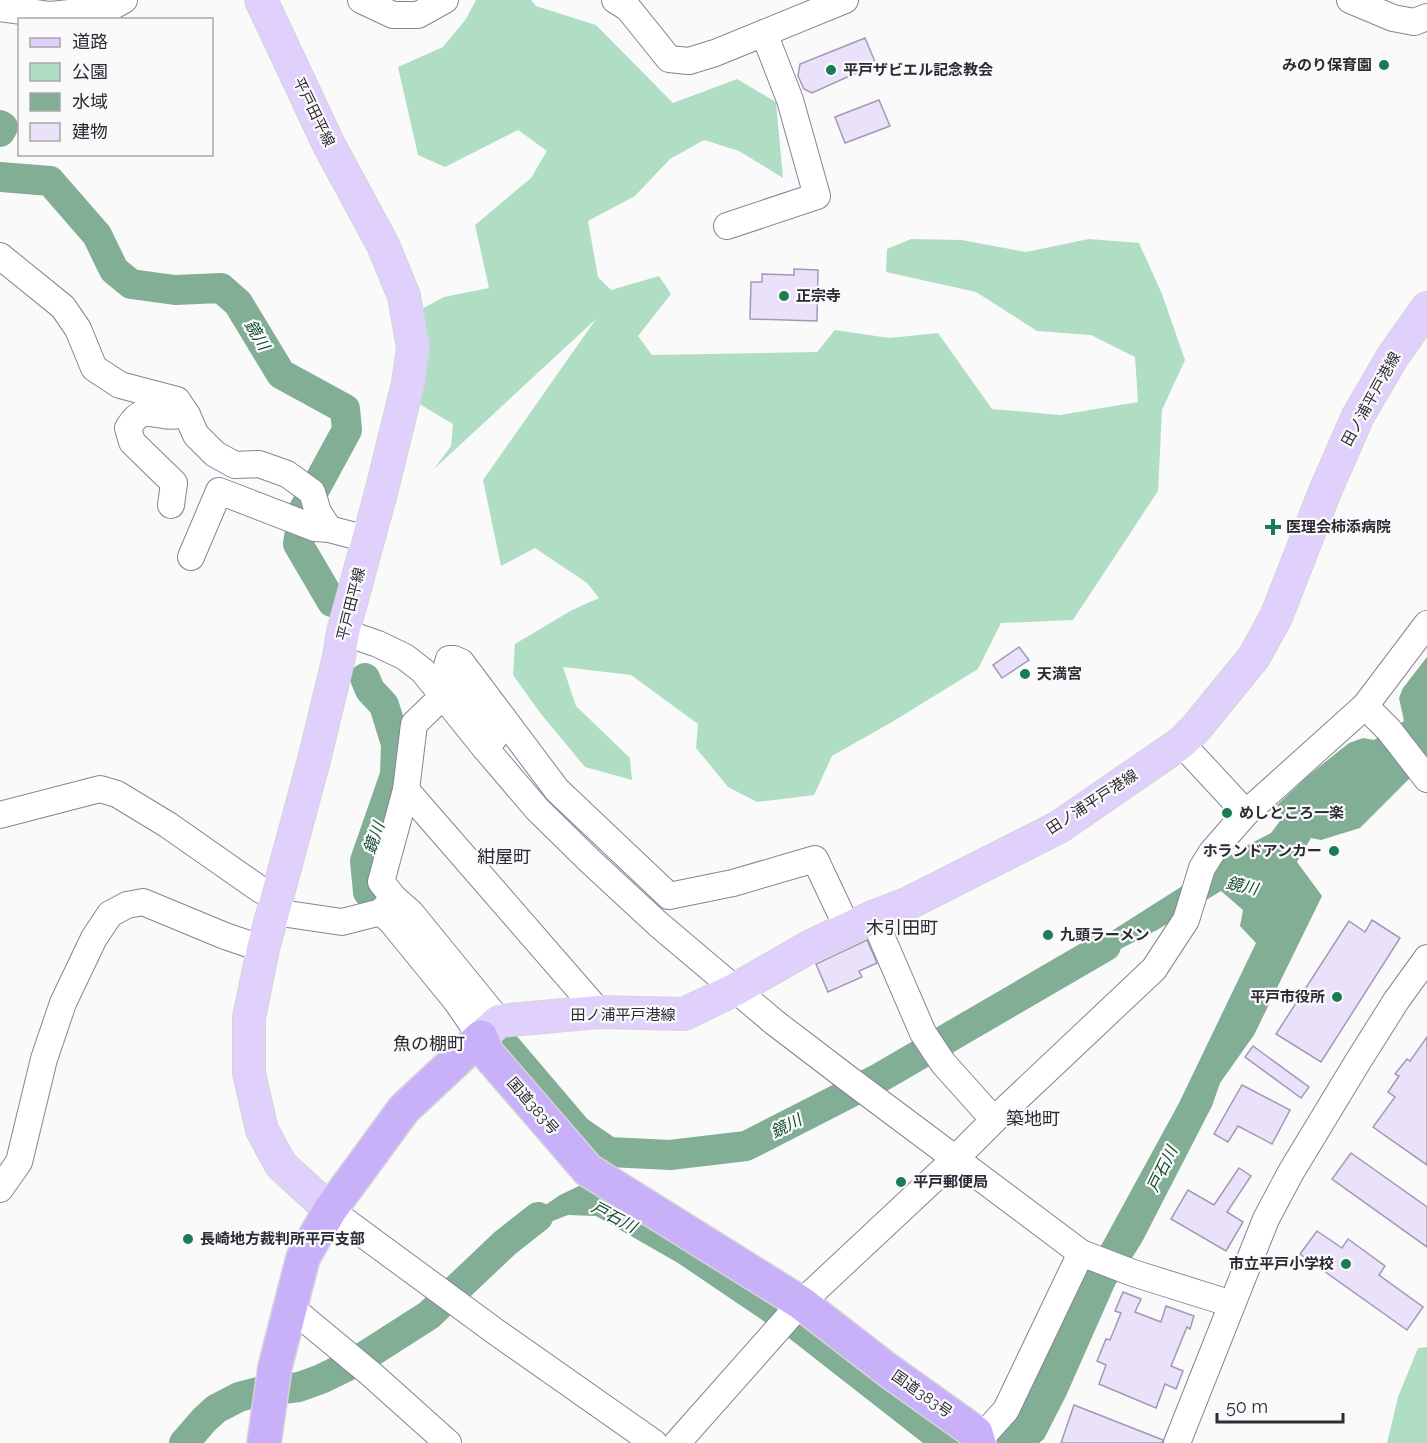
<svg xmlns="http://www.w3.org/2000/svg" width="1427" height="1443" viewBox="0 0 1427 1443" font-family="Raleway,'Noto Sans JP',sans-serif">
<rect width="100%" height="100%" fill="#fafafa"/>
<g fill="#b0dec4">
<polygon points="476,0 531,0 536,6 596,25 673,103 737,79 776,102 783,178 739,151 704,140 670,159 635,196 588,221 598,277 611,290 659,276 671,294 638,336 652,355 817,352 835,330 889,338 938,333 992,409 1060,415 1138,402 1135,357 1091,335 1037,331 976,292 886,272 887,249 911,239 962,240 1026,252 1089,239 1139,243 1162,294 1185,360 1162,410 1158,491 1073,620 1001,623 978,669 892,722 832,756 814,795 757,802 728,787 696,748 698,724 631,675 563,667 576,706 630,758 632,780 585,767 541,714 513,675 515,644 572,610 599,598 587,583 535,548 501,566 483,480 596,319 434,469 451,446 453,424 416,402 418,311 444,297 489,288 475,225 531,178 547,151 518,130 445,167 418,155 398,67 443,47 466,19"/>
<polygon points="1427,1347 1427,1443 1387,1443 1398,1397 1418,1348"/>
</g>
<polygon fill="#81ae94" points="1427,657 1427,761 1360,828 1321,840 1311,838 1297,862 1322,896 1254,1035 1220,1083 1212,1106 1142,1242 1115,1285 1066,1396 1044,1439 1039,1443 923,1443 790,1339 678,1263 596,1216 568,1215 550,1222 507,1249 502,1235 560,1195 581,1185 997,1436 1179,1103 1256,943 1240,926 1243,910 1221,891 1157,930 1078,971 1066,960 1242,848 1271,833 1283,817 1277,805 1309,775 1349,743 1363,738 1374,740 1404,721 1399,698 1403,688"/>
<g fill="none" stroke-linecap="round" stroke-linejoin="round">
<g stroke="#81ae94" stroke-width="30">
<polyline points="0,125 3,127 0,132"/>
<polyline points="0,177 50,181 97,235 114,270 131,284 175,290 221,288 238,303 281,374 345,409 347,430 303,511 298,544 332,602"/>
<polyline points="365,678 370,690 384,705 396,744 395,775 365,861 368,892 406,926"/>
<polyline points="474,1009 577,1130 609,1152 670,1155 746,1146 881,1077 1106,946"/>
<polyline points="184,1443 204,1420 216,1409 239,1397 258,1392 299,1387 321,1379 354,1363 429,1315 505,1243 538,1217"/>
</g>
</g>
<g fill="#e9e2fa" stroke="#a299b6" stroke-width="1.5">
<polygon points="865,38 876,64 812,93 804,89 798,76 800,64"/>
<polygon points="879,100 890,126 845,143 835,117"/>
<polygon points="794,269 818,270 817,321 750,319 751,282 762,282 762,274 794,275"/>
<polygon points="1019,647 1029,660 1002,678 993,665"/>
<polygon points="1372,920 1400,938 1321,1062 1276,1034 1349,921 1365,932"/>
<polygon points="867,940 877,963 859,971 862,977 828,992 816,964"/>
<polygon points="1427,1037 1427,1165 1373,1127 1395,1097 1388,1092 1399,1076 1395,1074 1407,1059 1410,1061"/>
<polygon points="1253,1046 1309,1087 1301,1098 1245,1057"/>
<polygon points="1242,1085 1290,1110 1272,1144 1238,1126 1228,1142 1214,1134"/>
<polygon points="1351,1153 1427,1207 1427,1247 1332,1179"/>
<polygon points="1239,1168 1251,1176 1227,1212 1243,1222 1226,1251 1171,1219 1188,1190 1214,1205"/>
<polygon points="1317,1231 1342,1248 1348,1239 1385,1266 1379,1275 1423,1307 1407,1330 1300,1254"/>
<polygon points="1123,1292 1141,1299 1135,1312 1161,1322 1166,1306 1194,1316 1190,1329 1187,1327 1171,1366 1183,1371 1176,1389 1165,1384 1156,1408 1099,1384 1106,1365 1097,1361 1106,1339 1110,1340 1121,1313 1115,1311"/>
<polygon points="1074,1405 1163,1440 1162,1443 1061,1443"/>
</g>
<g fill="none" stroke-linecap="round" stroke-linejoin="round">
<g stroke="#89809c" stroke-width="28">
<g id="minor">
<polyline points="361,0 393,15 418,15 445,0"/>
<polyline points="615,0 628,8 669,59 689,61 715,53 845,0"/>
<polyline points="1350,0 1393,18 1414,22 1427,17"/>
<polyline points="0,8 50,15 108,9 124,0"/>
<polyline points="727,226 817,196 790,100 764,33"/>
<polyline points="0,256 63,307 78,329 94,368 120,385 177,400 187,415 196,435 215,454 235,465 259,464 287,474 312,492 318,512 329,529 367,539"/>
<path d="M171,505l3,-22 -42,-41 -4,-14c11,-18 16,-16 35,-13 8,2 17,0 24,0"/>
<polyline points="191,557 219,491 315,528 329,529"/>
<polyline points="343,632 378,644 405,657 423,671 485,748 537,809 590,861 658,924 774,1022 846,1077 1081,1253 1133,1273 1232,1304"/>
<polyline points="443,696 414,724 406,790 381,882 394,898 411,913 499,1021"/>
<polyline points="1365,706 1389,730 1427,779"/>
<polyline points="1181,743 1246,813"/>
<polyline points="485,748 491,742 496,735 447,666 449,659 454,659 461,662 557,790 669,896 733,883 815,859 848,929"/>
<polyline points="406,790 599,1012"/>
<polyline points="0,815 100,789 117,794 168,825 261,890 278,896"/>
<polyline points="274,912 342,922 381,912 391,901"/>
<polyline points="381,912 391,921 457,1002 481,1037"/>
<polyline points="873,917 923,1033 943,1063 994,1120"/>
<polyline points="0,1189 19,1162 44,1059 63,1003 94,938 110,914 127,905 143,902 225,936 263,949"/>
<polyline points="330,1210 496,1332 654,1443"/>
<polyline points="289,1306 371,1374 448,1443"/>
<polyline points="976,1433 988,1430 1006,1410 1081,1253"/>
<polyline points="677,1443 801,1303 955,1159 994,1120 1154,969 1186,920 1202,868 1212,852 1246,813 1365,706 1427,624"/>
<polyline points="1177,1443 1266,1219 1291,1172 1357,1063 1396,1001 1427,958"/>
</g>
</g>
<g stroke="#d5d4d7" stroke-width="34">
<g id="major">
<polyline points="261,0 329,145 383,245 404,296 413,348 408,383 382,489 343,632 339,657 314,760 263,949 249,1018 249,1073 262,1130 281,1165 330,1210"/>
<polyline points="481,1037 499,1021 599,1012 684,1014 736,989 811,946 873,917 907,904 1059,827 1181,743 1196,728 1254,657 1276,617 1326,489 1358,416 1393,356 1427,308"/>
</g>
</g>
<g stroke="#d5d4d7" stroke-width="36">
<polyline id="highway" points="264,1443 275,1367 303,1258 330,1210 404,1109 481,1037 487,1053 588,1170 801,1303 889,1371 976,1433 979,1443"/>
</g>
<use href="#minor" stroke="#fff" stroke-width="26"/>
<use href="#major" stroke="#dfd0fc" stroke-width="32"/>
<use href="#highway" stroke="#c9b1fa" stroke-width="33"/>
</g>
<g fill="#1b7b52" stroke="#fafafa" stroke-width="2">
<circle cx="1384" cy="65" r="6"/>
<circle cx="831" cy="70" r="6"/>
<circle cx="784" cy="296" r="6"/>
<path d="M1270 518h6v6h6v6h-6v6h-6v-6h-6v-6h6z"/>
<circle cx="1025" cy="674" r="6"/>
<circle cx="1227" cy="813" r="6"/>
<circle cx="1334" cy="851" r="6"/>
<circle cx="1048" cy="935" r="6"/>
<circle cx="1337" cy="997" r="6"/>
<circle cx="901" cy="1182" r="6"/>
<circle cx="188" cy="1239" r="6"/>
<circle cx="1346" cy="1264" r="6"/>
</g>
<g text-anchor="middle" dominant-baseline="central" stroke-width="4.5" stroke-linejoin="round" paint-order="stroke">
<g font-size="15" font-weight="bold" fill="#2d2a35" stroke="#fafafa" text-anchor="start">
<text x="1372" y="65" text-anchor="end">みのり保育園</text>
<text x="843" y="70">平戸ザビエル記念教会</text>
<text x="796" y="296">正宗寺</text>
<text x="1286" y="527">医理会柿添病院</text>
<text x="1037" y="674">天満宮</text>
<text x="1239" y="813">めしところ一楽</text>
<text x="1322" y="851" text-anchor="end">ホランドアンカー</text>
<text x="1060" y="935">九頭ラーメン</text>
<text x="1325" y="997" text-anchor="end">平戸市役所</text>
<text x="913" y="1182">平戸郵便局</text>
<text x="200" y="1239">長崎地方裁判所平戸支部</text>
<text x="1334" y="1264" text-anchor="end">市立平戸小学校</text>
</g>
<g font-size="15" fill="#2d2a35" stroke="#fafafa">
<text transform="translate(314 112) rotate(64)">平戸田平線</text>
<text transform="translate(1371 399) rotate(-61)">田ノ浦平戸港線</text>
<text transform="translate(351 604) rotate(-76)">平戸田平線</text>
<text transform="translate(1092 802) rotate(-33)">田ノ浦平戸港線</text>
<text x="623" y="1015">田ノ浦平戸港線</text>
<text transform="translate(533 1106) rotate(49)">国道383号</text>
<text transform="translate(922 1394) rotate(35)">国道383号</text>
</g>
<g font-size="16" font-style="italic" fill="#10492f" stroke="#fafafa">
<text transform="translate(257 335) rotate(59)">鏡川</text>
<text transform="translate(374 838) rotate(-71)">鏡川</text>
<text transform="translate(1242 886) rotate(13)">鏡川</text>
<text transform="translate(786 1126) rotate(-27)">鏡川</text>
<text transform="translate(1162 1169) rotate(-64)">戸石川</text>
<text transform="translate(614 1217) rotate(28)">戸石川</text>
</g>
<g font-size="18" fill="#2d2a35" stroke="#fafafa">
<text x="504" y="856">紺屋町</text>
<text x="902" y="927">木引田町</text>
<text x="429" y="1043">魚の棚町</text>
<text x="1033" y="1118">築地町</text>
</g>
</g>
<rect x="18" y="18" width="195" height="138" fill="#fafafa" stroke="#a8a7ab" stroke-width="1.5"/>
<rect x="30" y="38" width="30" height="9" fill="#dfd0fc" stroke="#a8a7ab" stroke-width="1.5"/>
<text x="72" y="48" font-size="18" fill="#2d2a35">道路</text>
<rect x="30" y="63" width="30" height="18" fill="#b0dec4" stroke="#a8a7ab" stroke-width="1.5"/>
<text x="72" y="78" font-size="18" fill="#2d2a35">公園</text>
<rect x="30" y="93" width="30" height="18" fill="#81ae94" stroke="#a8a7ab" stroke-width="1.5"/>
<text x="72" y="108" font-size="18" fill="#2d2a35">水域</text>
<rect x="30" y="123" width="30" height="18" fill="#e9e2fa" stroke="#a8a7ab" stroke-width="1.5"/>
<text x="72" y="138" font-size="18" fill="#2d2a35">建物</text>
<path d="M1217 1413v9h126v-9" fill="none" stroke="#2d2a35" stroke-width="3"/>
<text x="1226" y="1413" font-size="18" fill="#2d2a35" stroke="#fafafa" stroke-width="4.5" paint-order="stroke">50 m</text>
</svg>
